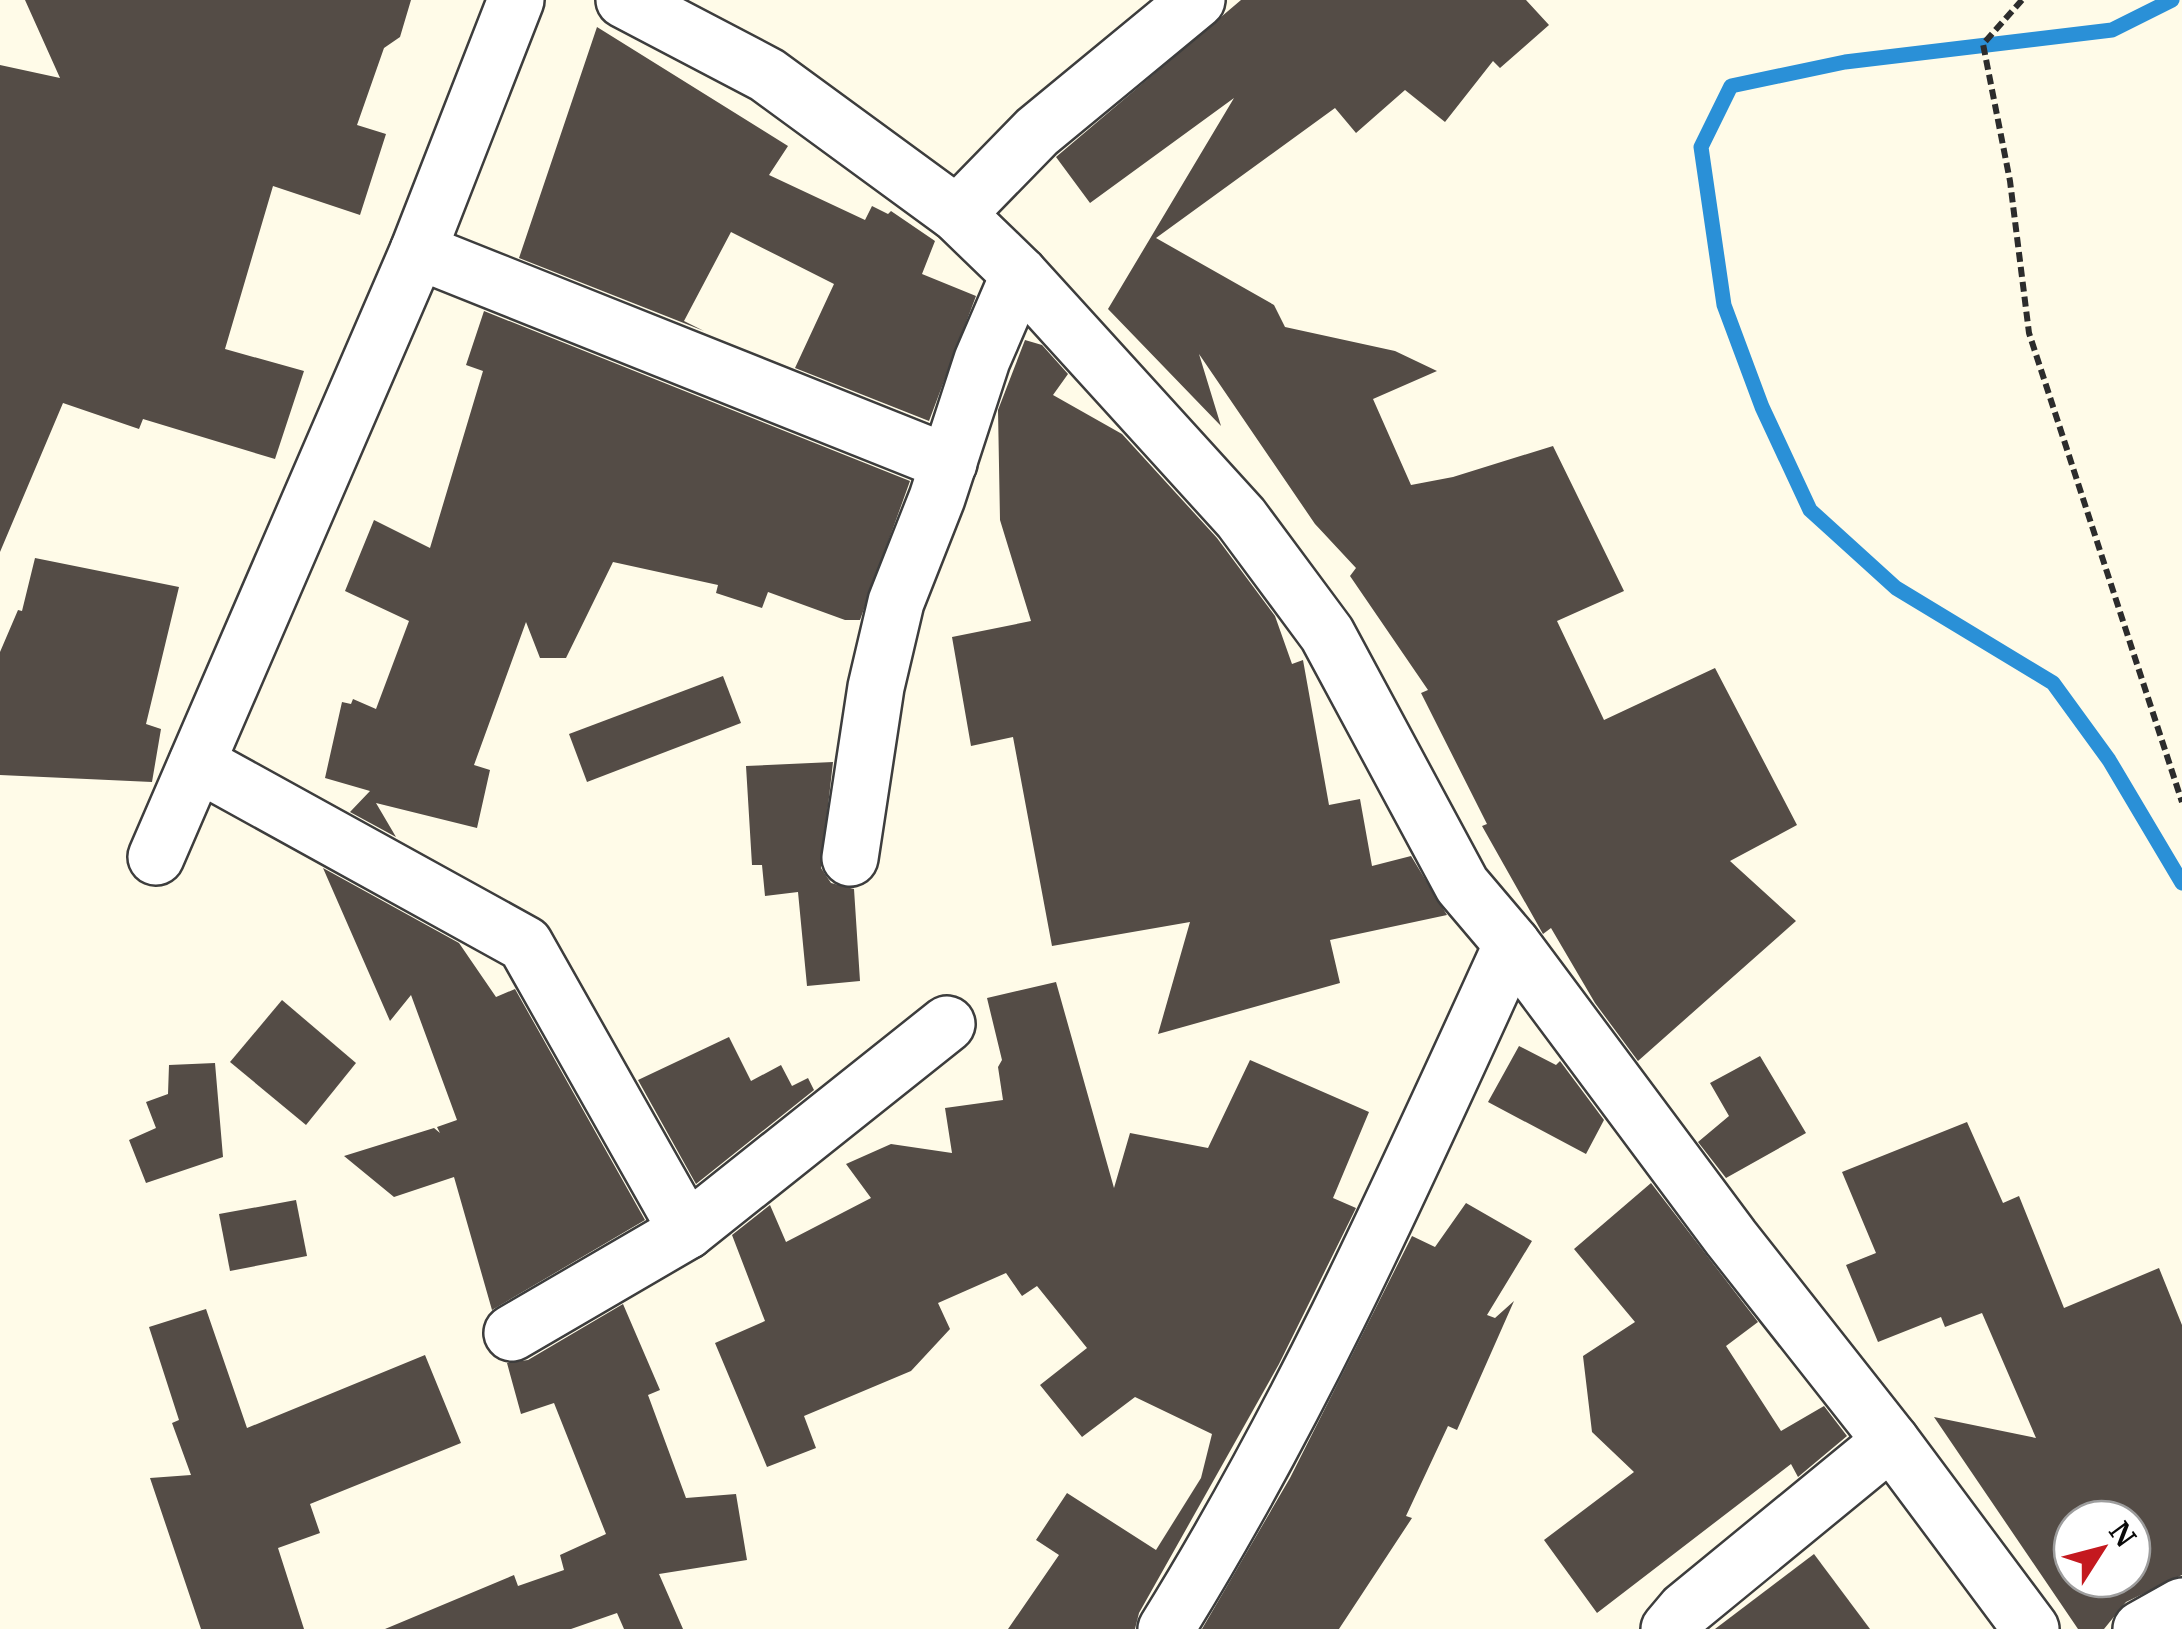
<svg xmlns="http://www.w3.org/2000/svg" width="2182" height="1629" viewBox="0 0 2182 1629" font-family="Merriweather,serif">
<rect width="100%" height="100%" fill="#fffbe8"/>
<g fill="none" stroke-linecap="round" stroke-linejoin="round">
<polyline stroke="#2a90d7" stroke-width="15" points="2172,0 2112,30 1845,62 1731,86 1701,147 1724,305 1762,407 1810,510 1896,588 2053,683 2109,760 2182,883"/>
</g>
<g fill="#544c46" fill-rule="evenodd">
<polygon points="25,0 411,0 400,37 384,48 357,125 386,134 360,215 273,186 225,349 304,371 275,459 143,419 139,429 63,403 0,552 0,65 60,78"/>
<polygon points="1241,0 1526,0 1549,25 1500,68 1493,61 1445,122 1405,90 1356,133 1335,108 1156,238 1274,305 1285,327 1395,351 1437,371 1373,399 1411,485 1453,477 1553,446 1624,591 1557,621 1604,720 1715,668 1797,825 1730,861 1796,921 1638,1061 1595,1003 1551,928 1543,934 1482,826 1487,824 1421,693 1428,690 1350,576 1356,568 1315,524 1199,354 1221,426 1108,309 1234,98 1090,203 1056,157"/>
<polygon points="597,27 788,146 769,175 865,220 872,206 888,214 891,211 935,241 922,274 976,296 929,421 795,368 834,284 731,232 684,321 704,331 519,258"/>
<polygon points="484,311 910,481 860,620 845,620 768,592 762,608 716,593 718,585 613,562 566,658 540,658 526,622 474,765 490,770 477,828 376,803 396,837 350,812 370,791 325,778 342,702 351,704 353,699 376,709 409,621 345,591 374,520 430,548 483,371 466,365"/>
<polygon points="1025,340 1042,345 1068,374 1053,395 1122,434 1217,538 1275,616 1292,664 1303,660 1329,805 1360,799 1372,866 1411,856 1447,915 1330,940 1340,983 1158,1034 1190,922 1052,946 1013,737 971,746 952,637 1031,621 1000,520 998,410"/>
<polygon points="35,558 179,587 146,724 161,729 152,782 0,775 0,652 18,610 22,611"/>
<polygon points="723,676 741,723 587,782 569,734"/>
<polygon points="833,762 821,868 831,883 854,889 860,981 807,986 798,892 765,896 762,865 752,865 746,766"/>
<polygon points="323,868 459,943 496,997 515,989 645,1220 492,1310 454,1177 394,1197 344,1156 434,1128 440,1133 437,1127 457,1120 411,995 390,1021"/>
<polygon points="1056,982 1114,1188 1130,1133 1208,1148 1250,1060 1369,1112 1333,1198 1356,1208 1279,1364 1139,1613 1135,1629 1008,1629 1059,1555 1036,1540 1067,1493 1156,1550 1201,1478 1212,1434 1135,1397 1082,1437 1040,1385 1087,1348 1037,1286 1022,1296 1006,1273 938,1303 950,1329 911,1371 804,1416 816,1448 767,1467 715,1343 765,1321 732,1235 770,1205 786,1242 871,1198 846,1164 891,1144 952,1153 945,1108 1003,1100 998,1067 1002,1060 987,998"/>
<polygon points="282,1000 356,1063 306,1125 230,1062"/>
<polygon points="729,1037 751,1081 781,1065 792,1086 808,1078 814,1090 696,1184 638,1080"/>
<polygon points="1519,1046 1556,1065 1560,1061 1604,1120 1586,1154 1488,1102"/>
<polygon points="1760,1056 1806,1133 1726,1178 1698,1142 1729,1116 1710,1083"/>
<polygon points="215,1063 223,1157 146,1183 129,1140 156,1128 146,1102 168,1094 169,1065"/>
<path d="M1967,1122l36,81 16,-7 45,112 95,-40 23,57v250l-56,27 -22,27h-26l-144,-212 102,21 -54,-125 -37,14 -4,-10 -63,25 -32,-77 30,-12 -34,-81zM2072,1519h60v60h-60z"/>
<polygon points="1651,1183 1758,1322 1726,1346 1781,1431 1824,1406 1847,1436 1798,1477 1791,1464 1597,1613 1544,1540 1634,1472 1592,1432 1583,1356 1635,1322 1574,1249"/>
<polygon points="296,1200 307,1256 230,1271 219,1214"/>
<polygon points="1466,1203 1532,1241 1487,1315 1495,1318 1514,1301 1457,1430 1448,1426 1406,1516 1412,1518 1339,1629 1202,1629 1290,1478 1412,1236 1435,1247"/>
<polygon points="623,1304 660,1390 648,1395 686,1498 736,1494 747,1560 659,1574 683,1629 624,1629 617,1613 571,1629 385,1629 514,1575 518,1586 564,1570 560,1555 606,1534 554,1403 521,1414 507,1363 528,1360"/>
<polygon points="206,1309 247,1428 425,1355 461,1443 310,1504 320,1533 278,1548 304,1629 201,1629 150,1478 191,1475 172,1423 179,1420 149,1327"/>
<polygon points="1814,1554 1870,1629 1715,1629"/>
</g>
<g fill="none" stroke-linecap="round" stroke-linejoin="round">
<g stroke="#3d3d3d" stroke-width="60">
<g id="minor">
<polyline points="624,0 767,75 957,214 1019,274 1241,518 1327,634 1462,885 1512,944 1731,1238 1891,1441 2031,1629"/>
<polyline points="957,214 1037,132 1197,0"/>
<polyline points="418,251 949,463"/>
<polyline points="197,763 525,944 687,1231"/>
<polyline points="156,857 418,251 516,0"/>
<polyline points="850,858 876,687 896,602 937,498 982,360 1019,274"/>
<polyline points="512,1333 687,1231 947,1024"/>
<path d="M1166,1629c135,-217 240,-453 346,-685"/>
<polyline points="1669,1629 1685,1610 1891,1441"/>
<polyline points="2141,1629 2182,1606"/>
</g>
</g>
<polyline stroke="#2c2c2c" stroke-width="6" stroke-dasharray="10 5" stroke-linecap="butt" points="2022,0 1983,44 2010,181 2029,333 2182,802"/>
<use href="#minor" stroke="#fff" stroke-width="55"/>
</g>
<g transform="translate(2102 1549) rotate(54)"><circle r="48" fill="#ffffff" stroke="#9d9d9d" stroke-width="2.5"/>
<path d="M0-8L18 38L0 25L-18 38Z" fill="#c4191f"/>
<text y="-15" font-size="28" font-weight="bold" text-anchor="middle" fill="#0a0a0a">N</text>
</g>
</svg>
